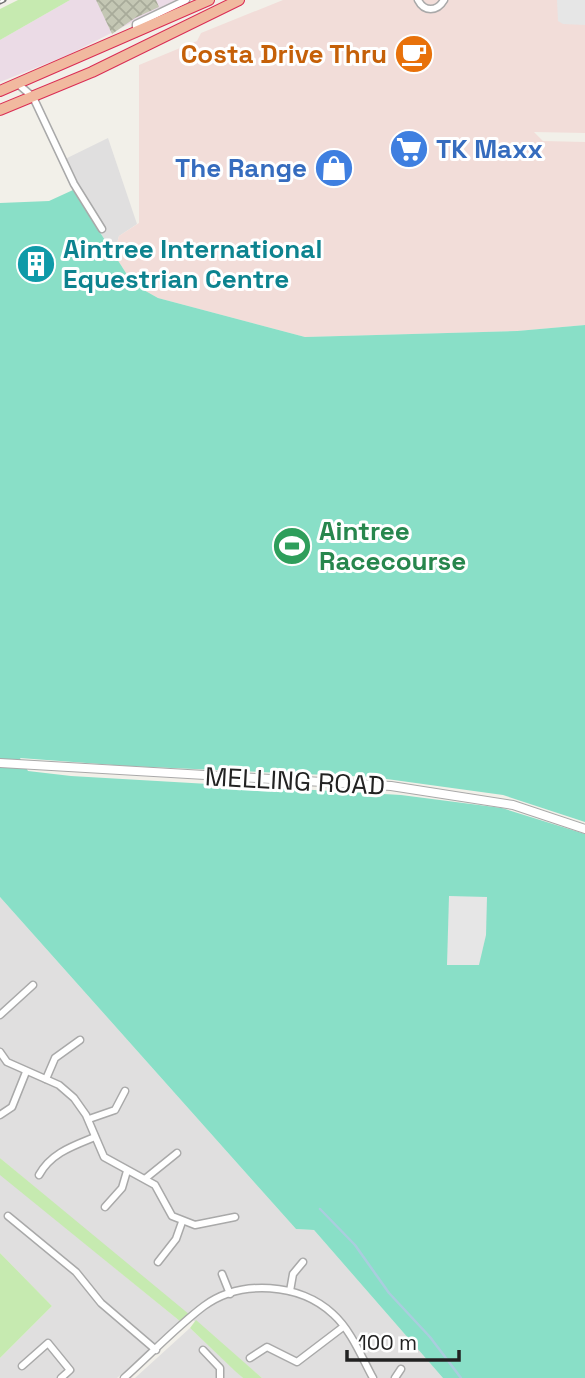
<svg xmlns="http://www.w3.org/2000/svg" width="585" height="1378" viewBox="0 0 585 1378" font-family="'Space Grotesk',sans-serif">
<defs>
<pattern id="construction-cross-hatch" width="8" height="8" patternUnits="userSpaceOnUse" patternTransform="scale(1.75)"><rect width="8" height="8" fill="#c4c7b4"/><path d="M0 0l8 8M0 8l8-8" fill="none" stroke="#a8ab9a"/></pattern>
</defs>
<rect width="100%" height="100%" fill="#f2f0e9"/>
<g fill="#e0dfdf">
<polygon points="108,138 137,224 119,236 114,254 70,185 59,162"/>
<polygon points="0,897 296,1229 314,1230 443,1378 262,1378 0,1158"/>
<polygon points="0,1174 181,1322 117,1378 0,1378 0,1358 52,1306 0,1253"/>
<polygon points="190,1328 243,1378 135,1378"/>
</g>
<polygon fill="#f2ddd9" points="283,0 585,0 585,133 534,132 543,141 585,142 585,325 517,331 305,337 158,298 133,284 114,254 119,236 139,223 139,65 197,41 201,33"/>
<polygon fill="#ebdbe6" points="70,0 176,0 68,55 0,82 0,40"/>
<polygon fill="url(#construction-cross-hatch)" points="96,0 156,0 159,7 135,18 112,34"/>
<g fill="#c6eab0">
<polygon points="18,0 70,0 0,40 0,9"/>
<polygon points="0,1158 190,1315 181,1322 0,1175"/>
<polygon points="0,1253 52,1306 0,1358"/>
<polygon points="196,1320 262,1378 243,1378 235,1371 190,1328"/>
</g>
<polygon fill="#89dfc7" points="73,190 133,284 158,298 305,337 517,331 585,325 585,822 503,795 372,777 127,766 20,758 28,771 71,776 401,795 502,808 585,834 585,1378 443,1378 314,1230 296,1229 0,897 0,203 49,201"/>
<g fill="#e6e6e6">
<polygon points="557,0 585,0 585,25 563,24 558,21"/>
<polygon points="449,896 487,897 486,935 479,965 447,965"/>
</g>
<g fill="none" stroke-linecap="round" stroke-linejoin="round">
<polyline stroke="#aacdde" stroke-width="2.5" points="320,1209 355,1245 389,1293 430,1337 461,1378"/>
<g stroke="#a9a9a9" stroke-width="9">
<g id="minor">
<path d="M418,0c6,12 19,12 26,0"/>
<polyline points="136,33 136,24 186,0"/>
<polyline points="18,84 33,97 74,184 102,229"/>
<polyline points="0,1015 33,985"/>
<polyline points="0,1052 7,1062 59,1085 74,1098 86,1115 104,1157 155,1185 172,1216 195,1225 235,1217"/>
<polyline points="46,1079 55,1058 80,1040"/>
<polyline points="0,1115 12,1107 26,1072"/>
<polyline points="89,1119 115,1110 125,1091"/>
<path d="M39,1175c12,-22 34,-29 56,-38"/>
<polyline points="146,1178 177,1153"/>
<polyline points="105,1207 122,1188 127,1171"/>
<polyline points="8,1216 76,1272 101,1303 156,1350"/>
<polyline points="158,1262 176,1239 182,1222"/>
<polyline points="222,1274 230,1294"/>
<polyline points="290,1291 293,1274 303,1262"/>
<polyline points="203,1350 220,1368 220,1378"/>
<polyline points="250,1358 267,1347 297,1362 343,1327"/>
<polyline points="22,1366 48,1343 70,1370 61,1378"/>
<path d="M124,1378c26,-23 52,-51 80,-72 37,-27 96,-23 129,8 18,16 29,44 40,64"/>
<polyline points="395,1378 401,1369"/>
</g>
</g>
<g stroke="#a9a9a9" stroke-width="10">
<polyline id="tertiary" points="0,763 391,786 513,805 585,829"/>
</g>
<g stroke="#da2c54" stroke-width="12">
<g id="trunk">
<polyline points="0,91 209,0"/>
<polyline points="0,110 92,72 239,0"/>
</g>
</g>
<use href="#minor" stroke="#fff" stroke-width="6"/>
<use href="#tertiary" stroke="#fff" stroke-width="8"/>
<use href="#trunk" stroke="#f1b99f" stroke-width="10"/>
<g stroke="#707070" stroke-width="5">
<polyline id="rail" points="0,2 4,0"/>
</g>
<use href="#rail" stroke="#fff" stroke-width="2.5" stroke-dasharray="8" stroke-linecap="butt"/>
</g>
<defs>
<g id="cafe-disc" transform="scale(2.0125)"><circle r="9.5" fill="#e8710a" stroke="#fff"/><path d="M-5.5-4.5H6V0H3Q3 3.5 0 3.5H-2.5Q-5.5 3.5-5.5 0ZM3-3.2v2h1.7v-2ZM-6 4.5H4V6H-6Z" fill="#fff"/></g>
<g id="supermarket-disc" transform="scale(2.0125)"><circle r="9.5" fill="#3f7fe0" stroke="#fff"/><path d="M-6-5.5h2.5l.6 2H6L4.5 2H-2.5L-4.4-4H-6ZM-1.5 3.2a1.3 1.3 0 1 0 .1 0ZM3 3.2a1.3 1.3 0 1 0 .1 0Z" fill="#fff"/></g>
<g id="shop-disc" transform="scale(2.0125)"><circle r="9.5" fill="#3f7fe0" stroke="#fff"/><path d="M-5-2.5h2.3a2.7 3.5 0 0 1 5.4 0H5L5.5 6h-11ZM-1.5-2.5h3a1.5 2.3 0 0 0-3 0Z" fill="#fff"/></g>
<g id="building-disc" transform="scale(2.0125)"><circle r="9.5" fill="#0f9aa8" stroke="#fff"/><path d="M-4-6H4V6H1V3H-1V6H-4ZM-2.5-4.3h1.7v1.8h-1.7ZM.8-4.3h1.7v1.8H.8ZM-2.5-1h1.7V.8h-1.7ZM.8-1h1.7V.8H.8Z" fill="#fff"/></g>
<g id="stadium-disc" transform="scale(2.0125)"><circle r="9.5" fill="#2e9e5b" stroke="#fff"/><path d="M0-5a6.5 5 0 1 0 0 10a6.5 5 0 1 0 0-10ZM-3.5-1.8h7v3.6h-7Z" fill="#fff"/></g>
</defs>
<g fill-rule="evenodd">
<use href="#cafe-disc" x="414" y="54"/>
<use href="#supermarket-disc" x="409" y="149"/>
<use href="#shop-disc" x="334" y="168"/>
<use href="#building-disc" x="36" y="264"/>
<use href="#stadium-disc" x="292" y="546"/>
</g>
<g text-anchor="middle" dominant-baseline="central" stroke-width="6" stroke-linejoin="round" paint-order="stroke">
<g font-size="26" font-weight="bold" fill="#c56008" stroke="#fff" text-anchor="end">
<text x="387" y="54">Costa Drive Thru</text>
</g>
<g font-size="26" font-weight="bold" fill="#366cbe" stroke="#fff" text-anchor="start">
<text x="436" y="149">TK Maxx</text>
<text x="307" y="168" text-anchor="end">The Range</text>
</g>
<g font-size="26" font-weight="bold" fill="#0d838f" stroke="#fff" text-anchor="start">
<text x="63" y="249">Aintree International<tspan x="63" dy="30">Equestrian Centre</tspan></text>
</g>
<g font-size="26" font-weight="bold" fill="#27864d" stroke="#fff" text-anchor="start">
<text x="319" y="531">Aintree<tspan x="319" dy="30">Racecourse</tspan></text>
</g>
<g font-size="26" fill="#222" stroke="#fff">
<text transform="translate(295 781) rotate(3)">MELLING ROAD</text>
</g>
</g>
<path d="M347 1350v10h112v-10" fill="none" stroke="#222222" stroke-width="3.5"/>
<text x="358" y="1350" font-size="21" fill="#222222" stroke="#ffffff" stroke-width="5" paint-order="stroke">100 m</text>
</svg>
